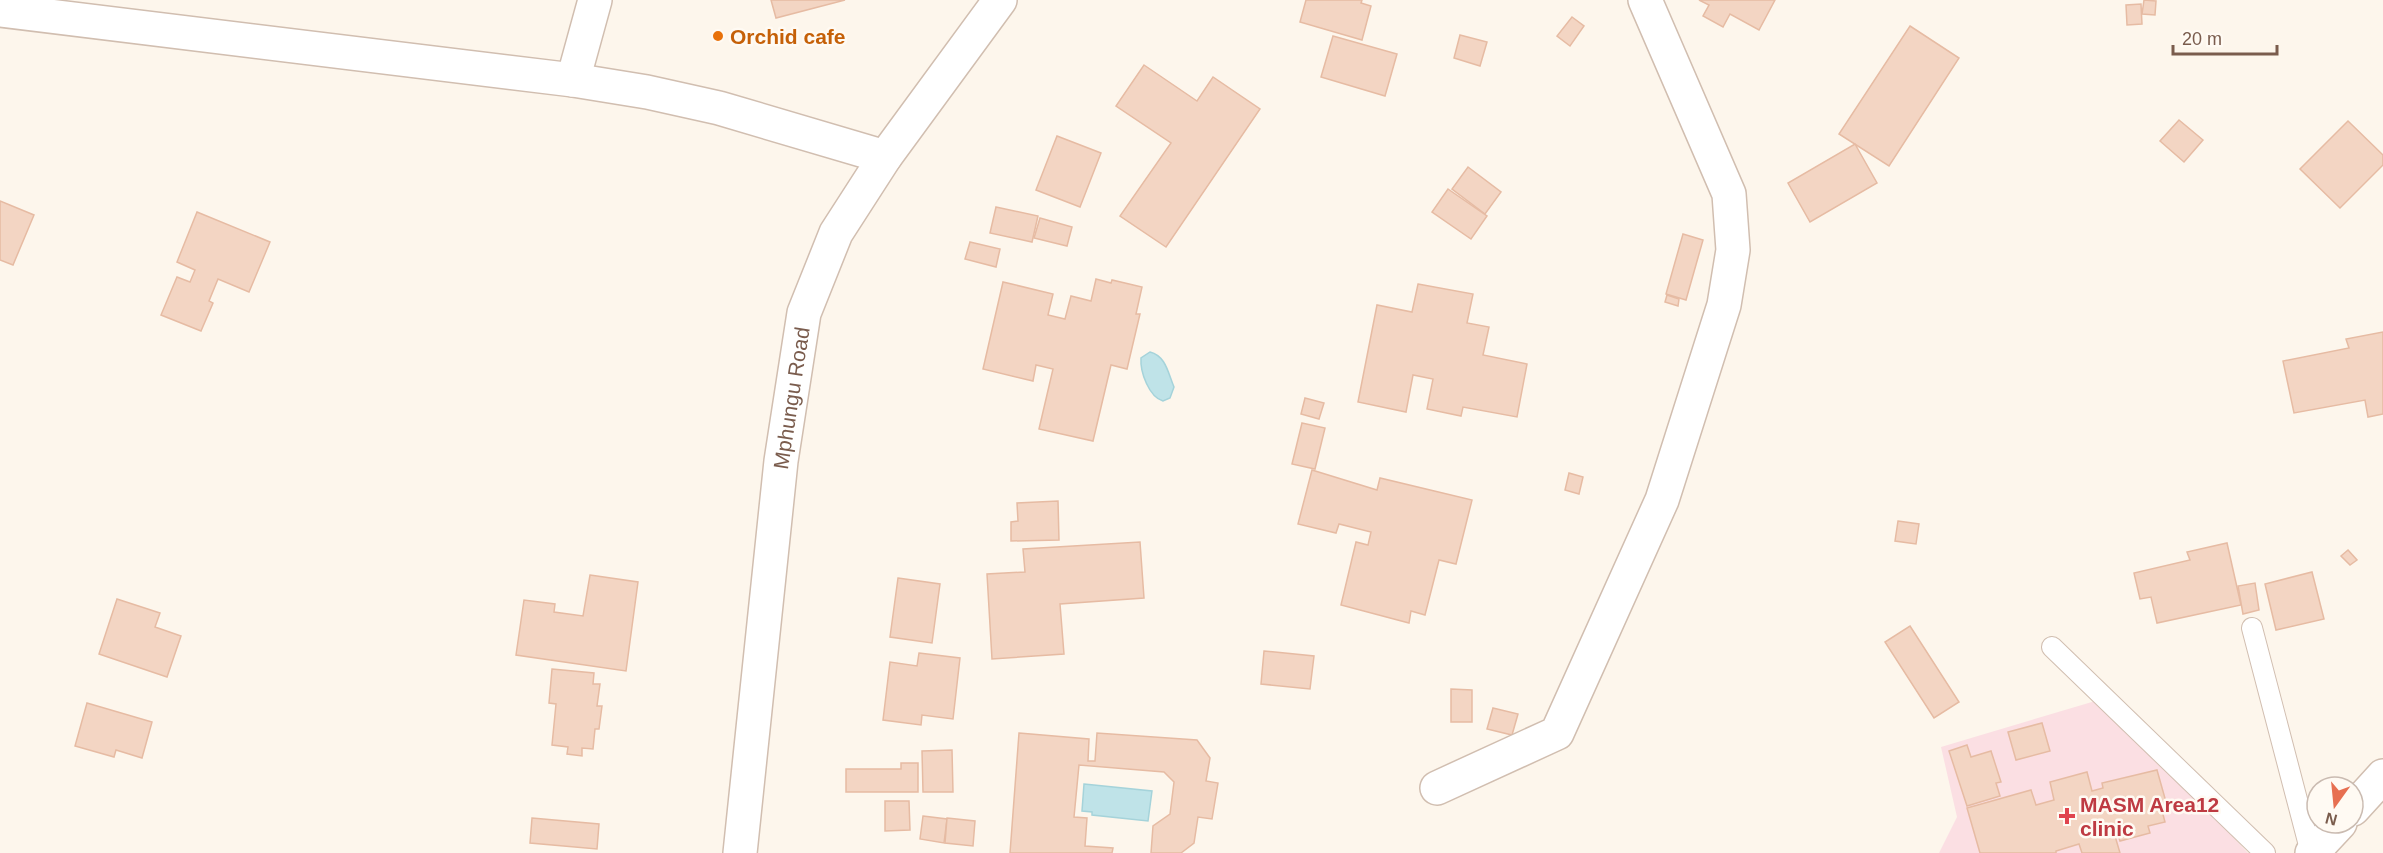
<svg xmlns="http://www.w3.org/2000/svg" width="2383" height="853" viewBox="0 0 2383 853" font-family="Arial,sans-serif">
<rect width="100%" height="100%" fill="#fdf6ec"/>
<polygon fill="#fbdfe3" points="2102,699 2248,853 1939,853 1957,817 1941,747"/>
<g fill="#bfe3e8" stroke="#a5d3da" stroke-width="1.5">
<path d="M1150,352c16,4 18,21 24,35l-4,11 -7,3c-14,-4 -23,-29 -22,-43z"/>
<polygon points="1084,784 1152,791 1148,821 1092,815 1092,812 1082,811"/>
</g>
<g fill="#f3d5c3" stroke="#e6bba3" stroke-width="1.5">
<polygon points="771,0 845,0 776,18"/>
<polygon points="1306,0 1362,0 1361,3 1371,6 1362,40 1300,22"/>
<polygon points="1699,0 1775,0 1759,30 1730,14 1723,27 1703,16 1709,5"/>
<polygon points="2144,0 2156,1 2155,15 2142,14"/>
<polygon points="2141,4 2142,24 2127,25 2126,5"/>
<polygon points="1572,17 1584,26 1570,46 1557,36"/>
<polygon points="1910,26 1959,58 1889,166 1839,134"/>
<polygon points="1460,35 1487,42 1480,66 1454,58"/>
<polygon points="1333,36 1397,54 1385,96 1321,77"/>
<polygon points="1144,65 1197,101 1213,77 1260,109 1166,247 1120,216 1171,143 1116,106"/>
<polygon points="2179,120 2203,140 2184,162 2160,141"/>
<polygon points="2348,121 2383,155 2383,165 2340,208 2300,169"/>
<polygon points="1057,136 1101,153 1080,207 1036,190"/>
<polygon points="1855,144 1877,183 1810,222 1788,183"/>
<polygon points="1468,167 1501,192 1485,214 1452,189"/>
<polygon points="1448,189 1487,216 1471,239 1432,212"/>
<polygon points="0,201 34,215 13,265 0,260"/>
<polygon points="996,207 1038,216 1032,242 990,233"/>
<polygon points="197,212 270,242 249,292 218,279 209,301 213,303 201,331 161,315 177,277 190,282 195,270 177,262"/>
<polygon points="1040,218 1072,227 1067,246 1034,238"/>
<polygon points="1683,234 1703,240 1686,300 1666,294"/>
<polygon points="970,242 1000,249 996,267 965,259"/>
<polygon points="1096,279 1111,283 1112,280 1142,287 1136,314 1140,314 1127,369 1111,365 1093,441 1039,429 1053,369 1036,365 1033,381 983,369 1003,282 1053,294 1048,315 1065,319 1071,296 1091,301"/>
<polygon points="1418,284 1473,294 1467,323 1489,327 1483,355 1527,364 1517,417 1463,407 1461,416 1427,409 1433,379 1413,375 1406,412 1358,402 1377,305 1412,312"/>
<polygon points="1667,295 1679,299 1678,306 1665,302"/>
<polygon points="2383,332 2383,414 2368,417 2365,400 2294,413 2283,361 2349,348 2346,339"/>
<polygon points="1305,398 1324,403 1319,419 1301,414"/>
<polygon points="1302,423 1325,428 1315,469 1292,464"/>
<polygon points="1312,470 1377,490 1380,478 1472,500 1456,564 1439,560 1425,615 1411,611 1409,623 1341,605 1356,542 1368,545 1371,532 1339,524 1336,533 1298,524"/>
<polygon points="1569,473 1583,477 1579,494 1565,490"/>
<polygon points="1058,501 1059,540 1011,541 1011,522 1018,521 1017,503"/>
<polygon points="1898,521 1919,524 1916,544 1895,541"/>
<polygon points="1140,542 1144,598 1060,604 1064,654 992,659 987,574 1025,572 1023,549"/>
<polygon points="2227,543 2241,605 2157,623 2151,597 2140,599 2134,573 2190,560 2187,552"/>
<polygon points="2348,550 2357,560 2350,565 2341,556"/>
<polygon points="2312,572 2324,619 2276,630 2265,584"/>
<polygon points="590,575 638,582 626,671 516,655 524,600 555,604 554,612 583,616"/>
<polygon points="898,578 940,584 932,643 890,637"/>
<polygon points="2255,583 2259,610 2243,614 2238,586"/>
<polygon points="117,599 160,613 155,627 181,636 167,677 99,654"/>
<polygon points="1910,626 1959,702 1934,718 1885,642"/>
<polygon points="1264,651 1314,656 1310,689 1261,684"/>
<polygon points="919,653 960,658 953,719 922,715 921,725 883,720 890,662 917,666"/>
<polygon points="552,669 594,673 593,684 600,684 597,706 602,706 599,729 595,729 593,749 582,748 582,756 567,754 568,747 552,745 556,704 549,703"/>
<polygon points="1451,689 1472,690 1472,722 1451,722"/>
<polygon points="87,703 152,722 142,758 116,750 114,757 75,746"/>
<polygon points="1493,708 1518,714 1512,735 1487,729"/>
<polygon points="2042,723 2050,751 2016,760 2008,732"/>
<polygon points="1019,733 1089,739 1088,761 1095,761 1097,733 1197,740 1210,758 1206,781 1218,783 1212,819 1198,817 1194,843 1181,853 1151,853 1153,826 1170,814 1174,782 1164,772 1079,765 1074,817 1087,818 1085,846 1113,848 1112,853 1010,853"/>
<polygon points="1967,745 1971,757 1991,751 2001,782 1996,783 2000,796 1967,806 1949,751"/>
<polygon points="952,750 953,792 923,792 922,751"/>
<polygon points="901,763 918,763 918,792 846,792 846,769 901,769"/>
<polygon points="2157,770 2168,809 2162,811 2165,822 2148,826 2150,833 2120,841 2118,835 2115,836 2120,853 2082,853 2079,844 2056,851 2056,853 1980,853 1967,808 2031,790 2036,805 2054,800 2050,782 2087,772 2092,791 2103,788 2102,783"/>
<polygon points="885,801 909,801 910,830 885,831"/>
<polygon points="923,816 947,819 944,843 920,839"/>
<polygon points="532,818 599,824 597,849 530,843"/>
<polygon points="947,818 975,821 973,846 945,843"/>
</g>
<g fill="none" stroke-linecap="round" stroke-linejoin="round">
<g stroke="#d1beb0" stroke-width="22">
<g id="lane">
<polyline points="2252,628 2311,853"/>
<polyline points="2052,647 2265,853"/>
</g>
</g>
<g stroke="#d1beb0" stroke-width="36">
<g id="street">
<polyline points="0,10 573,80 647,92 719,108 885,157"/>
<polyline points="573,80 595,0"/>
<polyline points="1437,788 1557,733 1662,500 1724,305 1733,250 1729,194 1645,0"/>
<polyline points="2353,809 2383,776"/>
<path id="s1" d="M740,853l41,-392 23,-148 32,-80 49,-76 115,-157"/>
<polyline points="2312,853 2340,823"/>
</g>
</g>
<use href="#lane" stroke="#fff" stroke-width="20"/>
<use href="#street" stroke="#fff" stroke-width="33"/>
</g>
<circle fill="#e8710a" stroke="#fffaf3" stroke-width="2" cx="718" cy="36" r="6"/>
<path fill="#e0444e" stroke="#fffaf3" stroke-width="2" d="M2064 807h6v6h6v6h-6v6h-6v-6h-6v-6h6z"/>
<g text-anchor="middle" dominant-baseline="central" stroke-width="5" stroke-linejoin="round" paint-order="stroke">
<g font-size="21" font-weight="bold" fill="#c56008" stroke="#fffaf3" text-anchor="start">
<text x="730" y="36">Orchid cafe</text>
</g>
<g font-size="21" fill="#7a5c4d" stroke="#fffaf3">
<text stroke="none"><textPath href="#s1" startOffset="458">Mphungu Road</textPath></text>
</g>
<g font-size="21" font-weight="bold" fill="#be3a42" stroke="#fffaf3" text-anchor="start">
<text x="2080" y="804">MASM Area12<tspan x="2080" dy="24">clinic</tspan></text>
</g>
</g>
<g transform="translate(2335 805) rotate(195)"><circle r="28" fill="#fffaf3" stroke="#cabbb1" stroke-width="1.5"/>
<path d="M0-4.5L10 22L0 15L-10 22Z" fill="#e76f51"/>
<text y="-9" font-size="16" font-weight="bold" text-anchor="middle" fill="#7a5c4d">N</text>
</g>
<path d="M2173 45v9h104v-9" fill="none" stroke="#7a5c4d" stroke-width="3"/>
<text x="2182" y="45" font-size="18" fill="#7a5c4d" stroke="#fffaf3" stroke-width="4.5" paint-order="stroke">20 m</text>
</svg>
